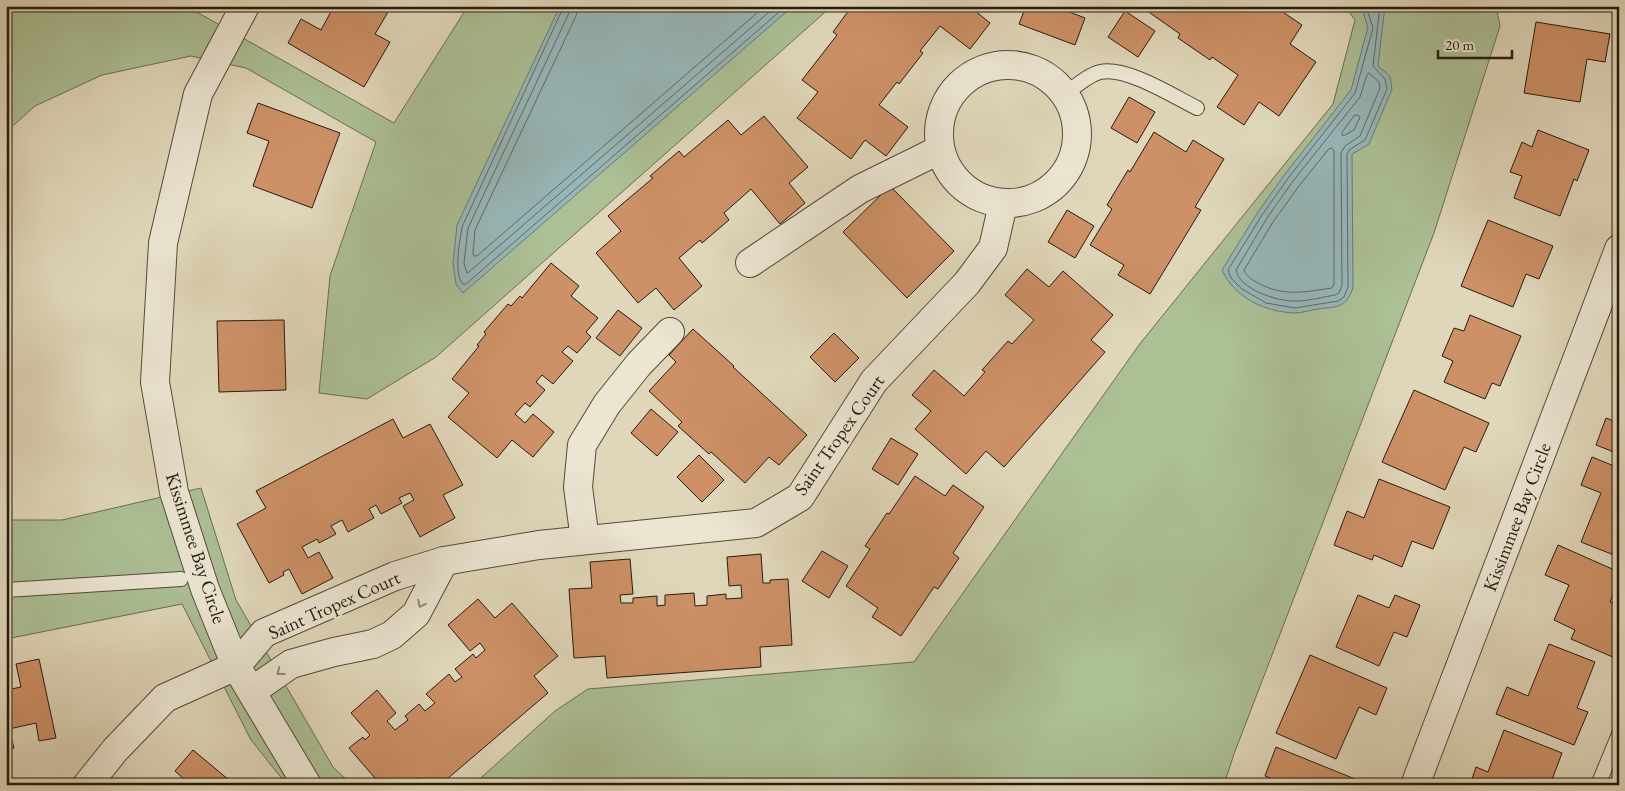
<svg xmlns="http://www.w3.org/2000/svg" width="1625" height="791" viewBox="0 0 1625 791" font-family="'EB Garamond',serif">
<rect width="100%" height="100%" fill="#e0d7ba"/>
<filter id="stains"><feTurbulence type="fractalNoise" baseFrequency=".004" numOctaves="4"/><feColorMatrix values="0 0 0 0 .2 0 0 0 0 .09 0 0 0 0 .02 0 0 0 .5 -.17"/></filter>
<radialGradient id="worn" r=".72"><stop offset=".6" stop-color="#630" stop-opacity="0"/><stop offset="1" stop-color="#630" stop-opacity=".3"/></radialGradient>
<g fill="#acbf95" stroke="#696d52">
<polygon points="6,6 186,6 394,123 468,6 832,6 436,357 367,399 319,393 330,276 376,142 246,68 191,56 102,75 35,106 6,132"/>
<polygon points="1345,6 1496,6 1500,26 1434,233 1234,754 1224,785 473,785 555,711 588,689 914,662 1139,345 1333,104 1355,20"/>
<polygon points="201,488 236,600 333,767 352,785 287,785 251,740 182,604 6,639 6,520 62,520"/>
</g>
<g fill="#97b7b9" stroke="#6a7975">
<polygon points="560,6 793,6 463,293 456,284 453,263 457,225"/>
<path d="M1361,6h24l-7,60 12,10 2,13 -23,55 -17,10 1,134c-8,21 -15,18 -35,21 -8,1 -16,4 -23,4 -30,-1 -60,-15 -73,-43l36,-58 27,-38 66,-84 17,-63z"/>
</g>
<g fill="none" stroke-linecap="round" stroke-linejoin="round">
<g stroke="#5e6964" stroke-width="1">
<path d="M564,6l-102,221c-2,14 -9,46 1,57h3l320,-278"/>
<polyline points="570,6 569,13 468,228 464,263 467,273 469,272 776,6"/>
<polyline points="578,6 576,16 475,230 473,254 474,256 477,256 765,6"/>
<polyline points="1366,6 1373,28 1355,93 1289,177 1262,215 1228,270 1231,278 1242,289 1266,303 1295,308 1338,301 1344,297 1348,287 1347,154 1349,150 1365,140 1387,89 1385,79 1373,66 1380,6"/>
<path d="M1369,73l10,9 1,6 -20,48 -15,10 -4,7 1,132 -3,8 -4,2c-12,2 -26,6 -39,6 -18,1 -57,-12 -60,-31l31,-52 26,-37 67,-84 7,-22z"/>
<polygon points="1355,115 1358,115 1360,117 1354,130 1343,136 1342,133"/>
<path d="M1329,149l3,-1 2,3v133l-2,4c-28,4 -48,9 -74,-5 -6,-3 -11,-6 -14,-13l29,-48 26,-36z"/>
</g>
</g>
<g fill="#cd9067" stroke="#261b0f">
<polygon points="334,6 379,6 388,12 375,34 390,42 364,87 288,43 301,19 321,30"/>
<polygon points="852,6 969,6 990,23 970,49 940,26 920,51 923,53 899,84 897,82 879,105 908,127 886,156 865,140 851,159 797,118 818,92 802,80 837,35 833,32"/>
<polygon points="1026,6 1059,6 1059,8 1085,18 1075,45 1019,24"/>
<polygon points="1144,6 1274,6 1302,25 1290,44 1316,62 1279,116 1259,102 1244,125 1217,107 1238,75 1212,57 1210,60 1178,38 1180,34 1143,8"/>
<polygon points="1125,11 1155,31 1138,57 1108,37"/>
<polygon points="1536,22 1610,34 1605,62 1587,59 1580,102 1524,93"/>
<polygon points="1129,97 1155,112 1137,143 1111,128"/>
<polygon points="258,103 340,133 312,208 253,186 269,141 247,133"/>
<polygon points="764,116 808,167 789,183 805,203 780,224 751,189 724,213 729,220 702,243 700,240 679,258 702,286 674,310 656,288 638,303 596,253 621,231 608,216 653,178 650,176 679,151 684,157 728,120 741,135"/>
<polygon points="1538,130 1589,150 1577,181 1574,179 1560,216 1514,198 1522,176 1510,172 1522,142 1532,147"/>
<polygon points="1154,132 1186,152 1193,140 1224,159 1195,207 1201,210 1150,294 1118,275 1124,265 1090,245 1112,209 1107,205 1128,170 1130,172"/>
<polygon points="890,186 954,251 907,298 843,232"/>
<polygon points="1067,210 1094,226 1075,258 1048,242"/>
<polygon points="1488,220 1553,246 1539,279 1526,274 1513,307 1461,286"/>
<polygon points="551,263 579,286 571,296 598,318 586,332 591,337 577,353 568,346 562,352 573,361 553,384 542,375 536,382 545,390 530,407 525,403 515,414 525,423 533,414 554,432 533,457 512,440 497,458 448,417 469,393 452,379 479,346 477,345 486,334 484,332 508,304 511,306 520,296 522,298"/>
<polygon points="1027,269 1049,287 1063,271 1113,315 1091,340 1105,352 1004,467 986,451 966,474 915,429 931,411 912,395 934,370 964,396 985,372 982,370 1008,341 1012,344 1034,320 1005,295"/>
<polygon points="618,310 642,328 620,356 596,338"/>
<polygon points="1470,315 1521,336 1500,386 1492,383 1485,399 1444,382 1453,361 1442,356 1454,328 1464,331"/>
<polygon points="284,320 286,390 219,392 217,321"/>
<polygon points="693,329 734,366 733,367 807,435 779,465 769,457 745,483 711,452 709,454 678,426 682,422 649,391 676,362 669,355"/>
<polygon points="834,333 859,358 835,382 810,357"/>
<polygon points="1414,390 1489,423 1476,452 1464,447 1445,490 1382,462"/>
<polygon points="651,409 678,432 657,456 631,433"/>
<polygon points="1606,418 1619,423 1619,454 1596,445"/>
<polygon points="393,419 403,438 430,424 463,485 443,495 455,518 420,537 403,506 414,500 410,493 399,498 402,503 381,514 376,505 369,509 374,518 348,532 342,520 331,526 336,534 319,543 317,539 302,547 308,558 319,552 333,578 302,594 289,569 283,572 284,575 269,583 237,524 266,508 256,491"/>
<polygon points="891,438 918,454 898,485 872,469"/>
<polygon points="699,455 724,480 702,502 677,477"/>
<polygon points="1592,457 1619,468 1619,557 1581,542 1601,493 1581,485"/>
<polygon points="915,476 945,496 953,485 984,507 953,553 959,558 938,589 934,587 901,636 872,617 878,608 846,586 870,549 865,546 887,513 889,514"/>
<polygon points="1379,479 1450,507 1433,549 1412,541 1402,567 1374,555 1372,560 1334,545 1347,511 1364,518"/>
<polygon points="1558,545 1619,572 1619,581 1610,602 1619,606 1619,650 1615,658 1571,639 1575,630 1554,620 1569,585 1545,575"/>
<polygon points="822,551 848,566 829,598 802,581"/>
<polygon points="761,554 763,583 770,583 770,580 788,579 792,645 760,647 761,667 607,678 605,656 574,658 569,589 592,588 590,562 630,559 633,594 620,595 621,603 633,603 633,598 657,596 657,606 665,605 665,595 694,593 695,606 707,605 707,596 726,594 726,599 742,598 741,585 729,586 727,557"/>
<polygon points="1358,595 1389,608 1395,595 1420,605 1407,637 1394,632 1379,666 1336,647"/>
<polygon points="478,599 495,618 512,603 558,656 534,676 548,693 440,785 424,785 418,778 410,785 381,785 349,748 363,737 365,740 370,735 351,713 377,690 396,713 387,721 395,730 408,720 405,716 419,704 425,711 435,703 426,694 449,674 455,682 462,677 455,669 473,654 476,658 485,650 480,643 470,651 448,625"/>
<polygon points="1549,644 1595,662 1577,708 1588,712 1574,745 1496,714 1507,687 1528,696"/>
<polygon points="1310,655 1387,688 1376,715 1359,707 1336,759 1276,733"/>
<polygon points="39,659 56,738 39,741 36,723 9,729 14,748 6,750 6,687 7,690 21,687 16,664"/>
<polygon points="1504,730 1562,753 1550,785 1470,785 1476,767 1488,772"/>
<polygon points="1276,747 1355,779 1353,785 1267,785 1270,778 1265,776"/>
<polygon points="193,750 235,785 185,785 187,782 175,771"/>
</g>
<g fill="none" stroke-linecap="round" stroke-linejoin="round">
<g stroke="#544a3a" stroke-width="16">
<g id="lane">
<path d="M1064,95c11,-8 24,-20 36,-23 26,-6 73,24 97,36"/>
<polyline points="6,590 181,579"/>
<polyline points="1598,785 1619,734"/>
</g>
</g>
<g stroke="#544a3a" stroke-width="30">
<g id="street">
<polyline points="245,6 198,94 163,243 155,382 174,492 205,589 236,666 307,785"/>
<circle cx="1008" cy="134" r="69"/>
<polyline points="750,263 860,189 939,150"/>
<polyline points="585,540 578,487 582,445 607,404 639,364 670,332"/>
<polyline points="252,691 291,664 334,652 373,644 392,635 416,614 444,561"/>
<polyline points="87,785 115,750 165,698 236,666 264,633 395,576 444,561 539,545 756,523 800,497 874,381 967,283 993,248 1003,204"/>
<polyline points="1415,785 1619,249"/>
</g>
</g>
<use href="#lane" stroke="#ebe5d2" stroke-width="14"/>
<use href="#street" stroke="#ebe5d2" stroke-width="28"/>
</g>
<defs><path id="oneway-chevron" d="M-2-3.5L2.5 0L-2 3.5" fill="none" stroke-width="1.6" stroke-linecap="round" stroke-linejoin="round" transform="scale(1.25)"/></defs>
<g stroke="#928a7a">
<use href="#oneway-chevron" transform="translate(421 604) rotate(117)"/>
<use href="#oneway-chevron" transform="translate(280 672) rotate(142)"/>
</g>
<g text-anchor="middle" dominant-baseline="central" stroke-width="5" stroke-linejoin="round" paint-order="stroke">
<g font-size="19" fill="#261b0f" stroke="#ebe5d2">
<text transform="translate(839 435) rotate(-55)">Saint Tropex Court</text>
<text transform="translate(1517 517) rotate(-69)">Kissimmee Bay Circle</text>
<text transform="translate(196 548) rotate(72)">Kissimmee Bay Circle</text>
<text transform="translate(334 605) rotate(-24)">Saint Tropex Court</text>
</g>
</g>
<rect width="1625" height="791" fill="none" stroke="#e0d7ba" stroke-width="25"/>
<rect x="8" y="8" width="1610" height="776" fill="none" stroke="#261b0f" stroke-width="2.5"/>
<rect x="12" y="12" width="1600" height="766" fill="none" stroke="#261b0f"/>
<path d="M1438 50v8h74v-8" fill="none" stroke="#261b0f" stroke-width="2.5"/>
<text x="1445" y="50" font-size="15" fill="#261b0f" stroke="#ebe5d2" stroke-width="4" paint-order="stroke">20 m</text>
<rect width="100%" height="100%" filter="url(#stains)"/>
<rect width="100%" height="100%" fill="url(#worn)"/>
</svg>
